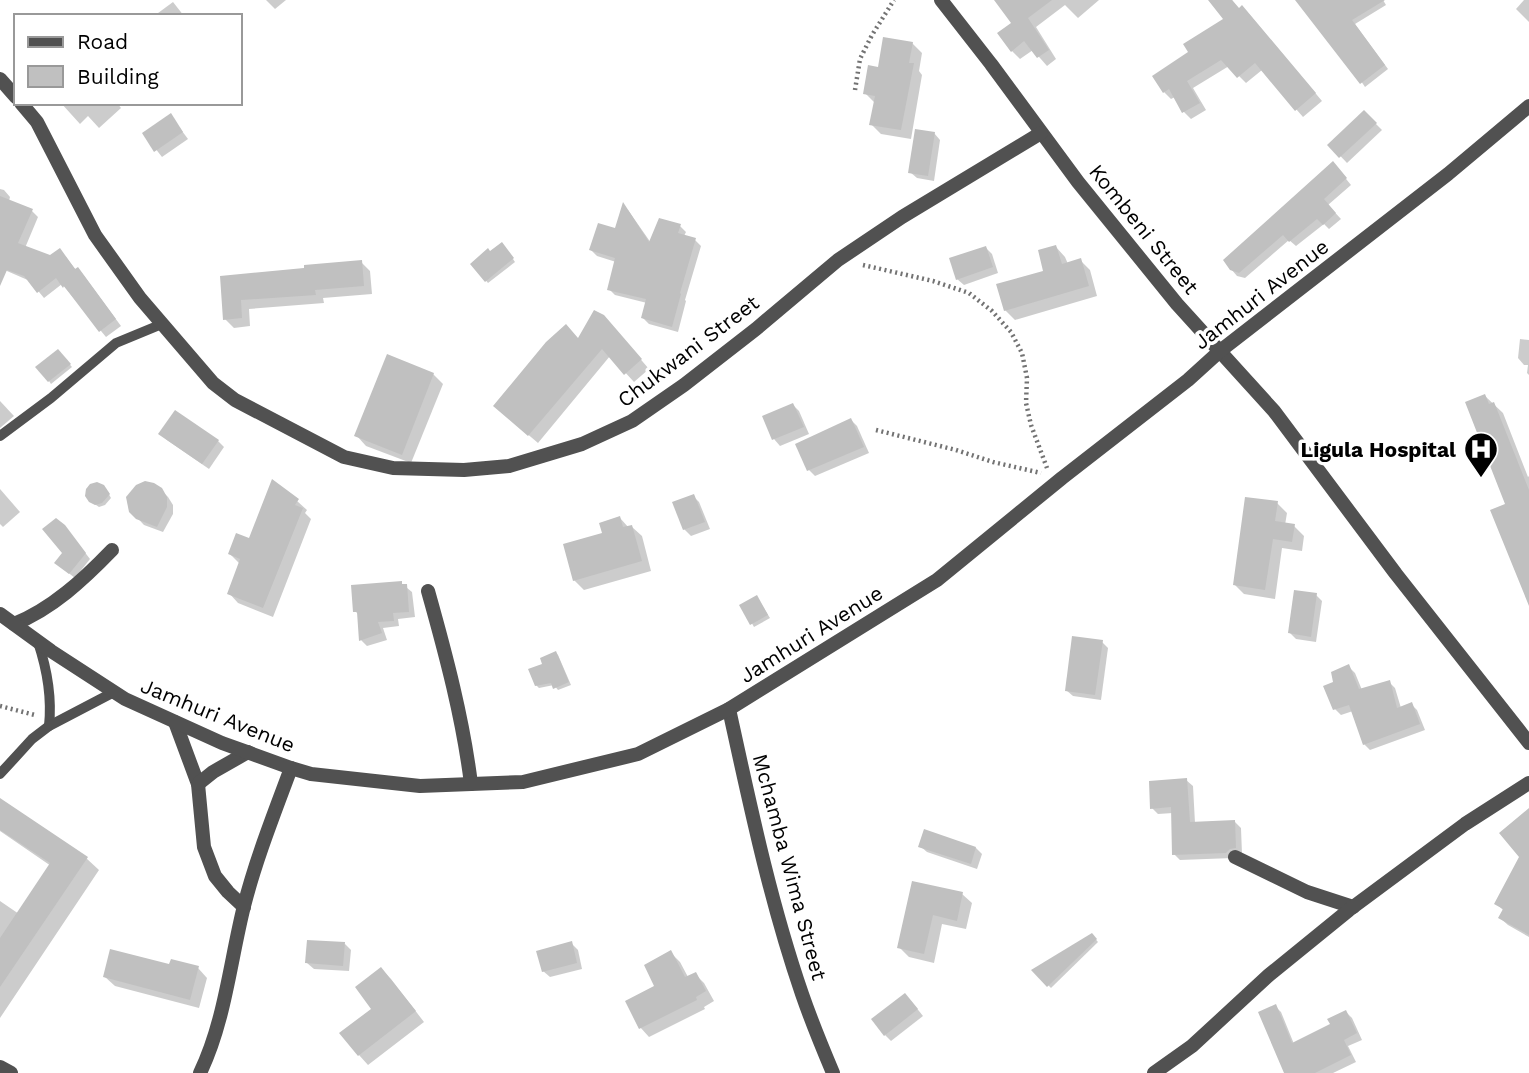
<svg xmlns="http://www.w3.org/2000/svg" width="1529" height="1073" viewBox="0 0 1529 1073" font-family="'Work Sans',sans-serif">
<rect width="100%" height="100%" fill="#fff"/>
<g fill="#0003">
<polygon points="266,0 286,0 275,9"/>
<polygon points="996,0 1099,0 1078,18 1065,5 1036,27 1056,59 1047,66 1033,50 1020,59 1012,51 1013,23"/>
<polygon points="1210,0 1232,0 1239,9 1249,14 1322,101 1303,117 1262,70 1246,83 1229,66 1193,88 1206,110 1191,119 1184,112 1175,97 1171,99 1164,92 1191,53 1225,19"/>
<polygon points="1307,0 1383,0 1386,5 1355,24 1388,69 1365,87"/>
<polygon points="1524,0 1529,0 1529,22 1516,9"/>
<polygon points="173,2 184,16 154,16"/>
<polygon points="912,43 922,53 919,71 922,75 911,139 881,134 871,124 875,103 865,93 879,69"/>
<polygon points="61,103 117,103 121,108 99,128 88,116 80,124"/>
<polygon points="1364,112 1382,130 1347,163 1330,145"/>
<polygon points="170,115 188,139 162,157 144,134"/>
<polygon points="934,133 940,140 934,181 917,178 910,172"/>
<polygon points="1338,169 1351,185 1328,205 1341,219 1329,229 1324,224 1296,246 1289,240 1245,278 1237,276 1231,269"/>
<polygon points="0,189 4,190 10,197 9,201 32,211 38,217 25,248 50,257 66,257 76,270 84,276 121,326 106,337 62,284 44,298 30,281 0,268"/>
<polygon points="628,210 651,243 680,226 686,232 684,236 695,240 701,246 685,300 686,301 678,332 649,324 643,318 647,303 615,295 609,289 616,262 597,256 591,250 616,230"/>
<polygon points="505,247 515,262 488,283 472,264"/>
<polygon points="1056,247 1065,257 1068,264 1080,260 1090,270 1097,296 1015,320 1005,310 1046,272"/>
<polygon points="986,248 992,254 998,273 964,285 957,279"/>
<polygon points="361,262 370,271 372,294 323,298 324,303 249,309 250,326 234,328 225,319 221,278"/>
<polygon points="612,326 649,369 634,382 610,356 538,443 504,414 579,340"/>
<polygon points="1520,339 1529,340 1529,375 1527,373 1528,365 1524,365 1518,358"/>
<polygon points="58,351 72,367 51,384 49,381"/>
<polygon points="433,374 443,384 411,463 366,446 357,436"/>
<polygon points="1485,396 1503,413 1528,477 1529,476 1529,585 1507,505"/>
<polygon points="0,401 14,416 0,428"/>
<polygon points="793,405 799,411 809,434 780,446 774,439 764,417"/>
<polygon points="851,420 857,426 869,453 815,476 809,470"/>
<polygon points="160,434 218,441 224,447 209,469 167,440"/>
<polygon points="0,489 20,512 3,527 0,524"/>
<polygon points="106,489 111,498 105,505 99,507 90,501"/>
<polygon points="161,490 168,497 173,505 173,514 163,532 144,525 131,511"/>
<polygon points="693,496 699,502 710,529 691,536 684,529"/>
<polygon points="297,501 307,510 305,513 311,519 273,617 238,603 229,593 240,564 230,554 250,540"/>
<polygon points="1277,503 1287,513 1285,525 1294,526 1304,536 1302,551 1282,548 1275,599 1244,594 1235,585"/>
<polygon points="620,518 629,528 632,527 642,536 651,571 584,590 574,580 604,534"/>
<polygon points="70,533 90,559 75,578 62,568 64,553"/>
<polygon points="401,583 412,592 415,617 398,619 399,626 383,628 387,640 367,646 361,640 359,615 355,611"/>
<polygon points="1316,595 1322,601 1316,642 1296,639 1290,633"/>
<polygon points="757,597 770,618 754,627 742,606"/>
<polygon points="1102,642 1108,648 1101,700 1073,696 1066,690"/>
<polygon points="556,653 558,655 571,685 558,690 554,685 539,688 536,685 545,665"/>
<polygon points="1349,667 1355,673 1362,690 1389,682 1395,688 1401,708 1411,704 1417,710 1425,730 1370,750 1364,744 1353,711 1341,715 1335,709 1326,687 1334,684"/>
<polygon points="1186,780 1193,786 1195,823 1235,822 1241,828 1242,854 1233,858 1180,860 1174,854 1173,813 1158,814 1152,808"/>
<polygon points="0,800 86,858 99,870 0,1018 0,901 19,914 51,866 0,831"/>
<polygon points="1529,818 1529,937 1508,925 1500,918 1504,911 1496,903 1521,857"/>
<polygon points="920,846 976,848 982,854 977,869 927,852"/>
<polygon points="914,883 962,894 972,903 966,929 942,924 934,963 909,957 899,947"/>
<polygon points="1092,935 1098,942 1051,988 1033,970"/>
<polygon points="571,943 578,950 582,969 550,977 543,971"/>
<polygon points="345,944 351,950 349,971 314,969 307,963"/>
<polygon points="671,953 680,962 688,977 695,974 704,983 714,1001 704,1007 705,1009 649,1037 640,1027"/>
<polygon points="198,968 207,978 199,1008 115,986 105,977"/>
<polygon points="381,969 391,979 424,1022 368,1065 359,1055 373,1009"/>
<polygon points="911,1001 923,1016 891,1041 885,1035"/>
<polygon points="1275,1006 1281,1012 1294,1044 1332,1025 1346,1012 1352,1018 1362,1040 1348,1046 1356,1062 1333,1073 1285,1073"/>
</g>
<g fill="#c0c0c0">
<polygon points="994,0 1052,0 1028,18 1049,50 1037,58 1024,41 1011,52 997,33 1011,23"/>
<polygon points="1208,0 1232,0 1239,8 1242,5 1316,93 1295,111 1255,63 1237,78 1221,60 1187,81 1200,103 1182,113 1169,89 1163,93 1152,76 1188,52 1183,44 1223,19"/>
<polygon points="1295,0 1385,0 1352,20 1385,65 1360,84"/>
<polygon points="883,37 913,42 909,63 914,63 901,130 869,125 875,96 863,94 868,65 878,67"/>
<polygon points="1364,110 1377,123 1339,158 1327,145"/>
<polygon points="171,113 183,132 154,152 142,133"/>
<polygon points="915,129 935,132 928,176 908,173"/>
<polygon points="1333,161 1347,178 1324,199 1336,213 1323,225 1317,219 1289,242 1283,235 1239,273 1230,270 1223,260"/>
<polygon points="0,196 33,209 18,243 50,255 60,248 75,269 78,267 116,319 99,332 64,286 63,288 56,278 37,293 24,276 7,270 0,286"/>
<polygon points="623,202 649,242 659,218 681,224 678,233 696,238 680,293 681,294 672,327 641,318 646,299 607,290 615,258 589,250 598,223 615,228"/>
<polygon points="502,242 514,258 485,282 470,264 488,248 490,251"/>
<polygon points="1056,245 1062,264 1081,258 1089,286 1004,311 996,284 1043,271 1038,250"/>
<polygon points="986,246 993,267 956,280 949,258"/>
<polygon points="362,260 364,286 315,290 316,295 241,300 242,318 223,320 220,276 304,268 304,265"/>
<polygon points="594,310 604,315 642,359 624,375 602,349 528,436 493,406 546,342 566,324 578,338"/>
<polygon points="58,349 71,364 48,382 35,367"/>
<polygon points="387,354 434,373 402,455 354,436"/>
<polygon points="1485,394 1489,404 1494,402 1529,490 1529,606 1490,510 1505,504 1465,402"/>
<polygon points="793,403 804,427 772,440 762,416"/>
<polygon points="175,410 219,440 202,464 158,434"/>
<polygon points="851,418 864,447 807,471 795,444"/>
<polygon points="272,479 299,499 295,505 303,508 263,608 227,594 240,559 228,554 236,533 249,538"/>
<polygon points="145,481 154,483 162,488 167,497 167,507 157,527 136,519 129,512 126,497 136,485"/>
<polygon points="97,482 104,485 110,494 102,503 95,505 89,502 85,496 86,489 90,484"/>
<polygon points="694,494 705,522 683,530 672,502"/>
<polygon points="1245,497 1278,501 1275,521 1295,524 1292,542 1273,539 1265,590 1233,585"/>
<polygon points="620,516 623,527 632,525 642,561 573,581 563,544 602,533 599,523"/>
<polygon points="56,518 65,525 86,553 69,574 54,563 62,553 42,529"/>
<polygon points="402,581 402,584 407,584 409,612 393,613 394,621 378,622 382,633 359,641 357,612 353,612 351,585"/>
<polygon points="1294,590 1317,593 1311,637 1288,633"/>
<polygon points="757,595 768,615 750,625 739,605"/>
<polygon points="1072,636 1103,640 1095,695 1065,691"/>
<polygon points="556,651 569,682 553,689 551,683 535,686 528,669 542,664 540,658"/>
<polygon points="1349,664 1359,689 1390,680 1397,708 1412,702 1420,724 1363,745 1349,705 1333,710 1323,686 1333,682 1331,672"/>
<polygon points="1187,778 1190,822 1235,820 1236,848 1230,849 1226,853 1172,855 1171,807 1150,809 1149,781"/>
<polygon points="0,798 88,857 0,987 0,938 50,863 0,830"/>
<polygon points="1529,808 1529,935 1498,918 1503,909 1494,904 1519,857 1499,833"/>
<polygon points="924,829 976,847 971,864 918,847"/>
<polygon points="912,881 963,892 957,921 933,915 924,954 897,948"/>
<polygon points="1092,933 1097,939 1047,987 1031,970"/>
<polygon points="307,940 345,942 343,966 305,963"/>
<polygon points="572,941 577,963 542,972 536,951"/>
<polygon points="110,949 169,964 171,959 199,966 190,1000 103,977"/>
<polygon points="671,950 685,977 696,972 706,991 696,997 697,1000 639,1029 625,1001 654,986 644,965"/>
<polygon points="381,967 416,1011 358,1056 339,1033 371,1009 355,987"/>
<polygon points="905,993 918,1009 884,1036 871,1019"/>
<polygon points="1276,1004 1292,1043 1330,1024 1327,1019 1346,1010 1357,1033 1344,1040 1351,1055 1315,1073 1284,1073 1258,1012"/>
</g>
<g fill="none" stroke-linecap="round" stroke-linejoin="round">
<g stroke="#737373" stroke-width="4.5" stroke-dasharray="2 3.5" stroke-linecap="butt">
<polyline points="855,90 860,59 872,35 894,0"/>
<polyline points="863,265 933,281 969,293 992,311 1011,332 1022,353 1027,378 1026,403 1031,425 1047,468"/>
<polyline points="876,430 956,450 993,462 1041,473"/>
<polyline points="0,706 35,715"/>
</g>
<g stroke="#515151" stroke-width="10">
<polyline points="0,436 51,398 116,343 162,324"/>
<path d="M38,642c9,27 14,56 11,84"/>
<polyline points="0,774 32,739 49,726 114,692"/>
</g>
<g stroke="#515151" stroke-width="14">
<polyline points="941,0 991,64 1078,182 1177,304 1274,411 1396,574 1529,743"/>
<polyline points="0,79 16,97"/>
<polyline points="21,103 37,122 95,235 140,298 213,383 235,400 344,457 393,468 464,470 509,466 582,444 632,421 684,385 756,329 838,260 902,217 1041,133"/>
<path d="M428,591c18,64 35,128 43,193"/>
<path d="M14,624c38,-15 70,-45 98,-74"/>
<path d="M729,709c21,96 41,192 73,285 9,26 20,53 31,79"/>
<polyline points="175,722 198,784 204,847 215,876 228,892 244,907"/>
<polyline points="198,784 213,772 248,752"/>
<polyline points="1235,857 1307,892 1353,907"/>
<polyline points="0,1067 11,1073"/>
<path d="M200,1073c25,-52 30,-111 44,-167 12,-47 30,-92 47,-138"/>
<polyline points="1154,1073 1192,1046 1269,975 1349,910 1465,824 1529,783"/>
</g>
<polyline stroke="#515151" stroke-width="14" points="0,614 51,651 125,699 222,743 291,768 311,774 420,786 523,782 638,754 729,709 937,580 1062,478 1188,380 1220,351 1448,174 1529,106"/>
</g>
<defs>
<g id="hospital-pin" transform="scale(1.75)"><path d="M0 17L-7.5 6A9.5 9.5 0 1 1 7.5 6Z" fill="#000" stroke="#fff"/><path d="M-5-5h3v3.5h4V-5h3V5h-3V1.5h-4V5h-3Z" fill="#fff"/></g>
</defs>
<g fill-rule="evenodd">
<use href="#hospital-pin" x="1481" y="449"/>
</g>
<g text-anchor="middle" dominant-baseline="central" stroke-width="7" stroke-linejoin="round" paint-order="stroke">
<g font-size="21" fill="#000" stroke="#fff">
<text transform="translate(1144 229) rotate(51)">Kombeni Street</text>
<text transform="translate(1261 294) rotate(-38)">Jamhuri Avenue</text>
<text transform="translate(688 351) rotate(-37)">Chukwani Street</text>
<text transform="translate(811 634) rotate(-32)">Jamhuri Avenue</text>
<text transform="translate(218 715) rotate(22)">Jamhuri Avenue</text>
<text transform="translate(790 867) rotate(75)">Mchamba Wima Street</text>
</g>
<g font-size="21" font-weight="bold" fill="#000" stroke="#fff" text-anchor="end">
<text x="1456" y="449">Ligula Hospital</text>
</g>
</g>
<rect x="14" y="14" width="228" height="91" fill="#ffffff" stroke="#999999" stroke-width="2"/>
<rect x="28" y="37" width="35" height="10" fill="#515151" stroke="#999999" stroke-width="2"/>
<text x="77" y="49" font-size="21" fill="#000000">Road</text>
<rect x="28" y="66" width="35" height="21" fill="#c0c0c0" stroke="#999999" stroke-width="2"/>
<text x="77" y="84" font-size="21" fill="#000000">Building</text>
</svg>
